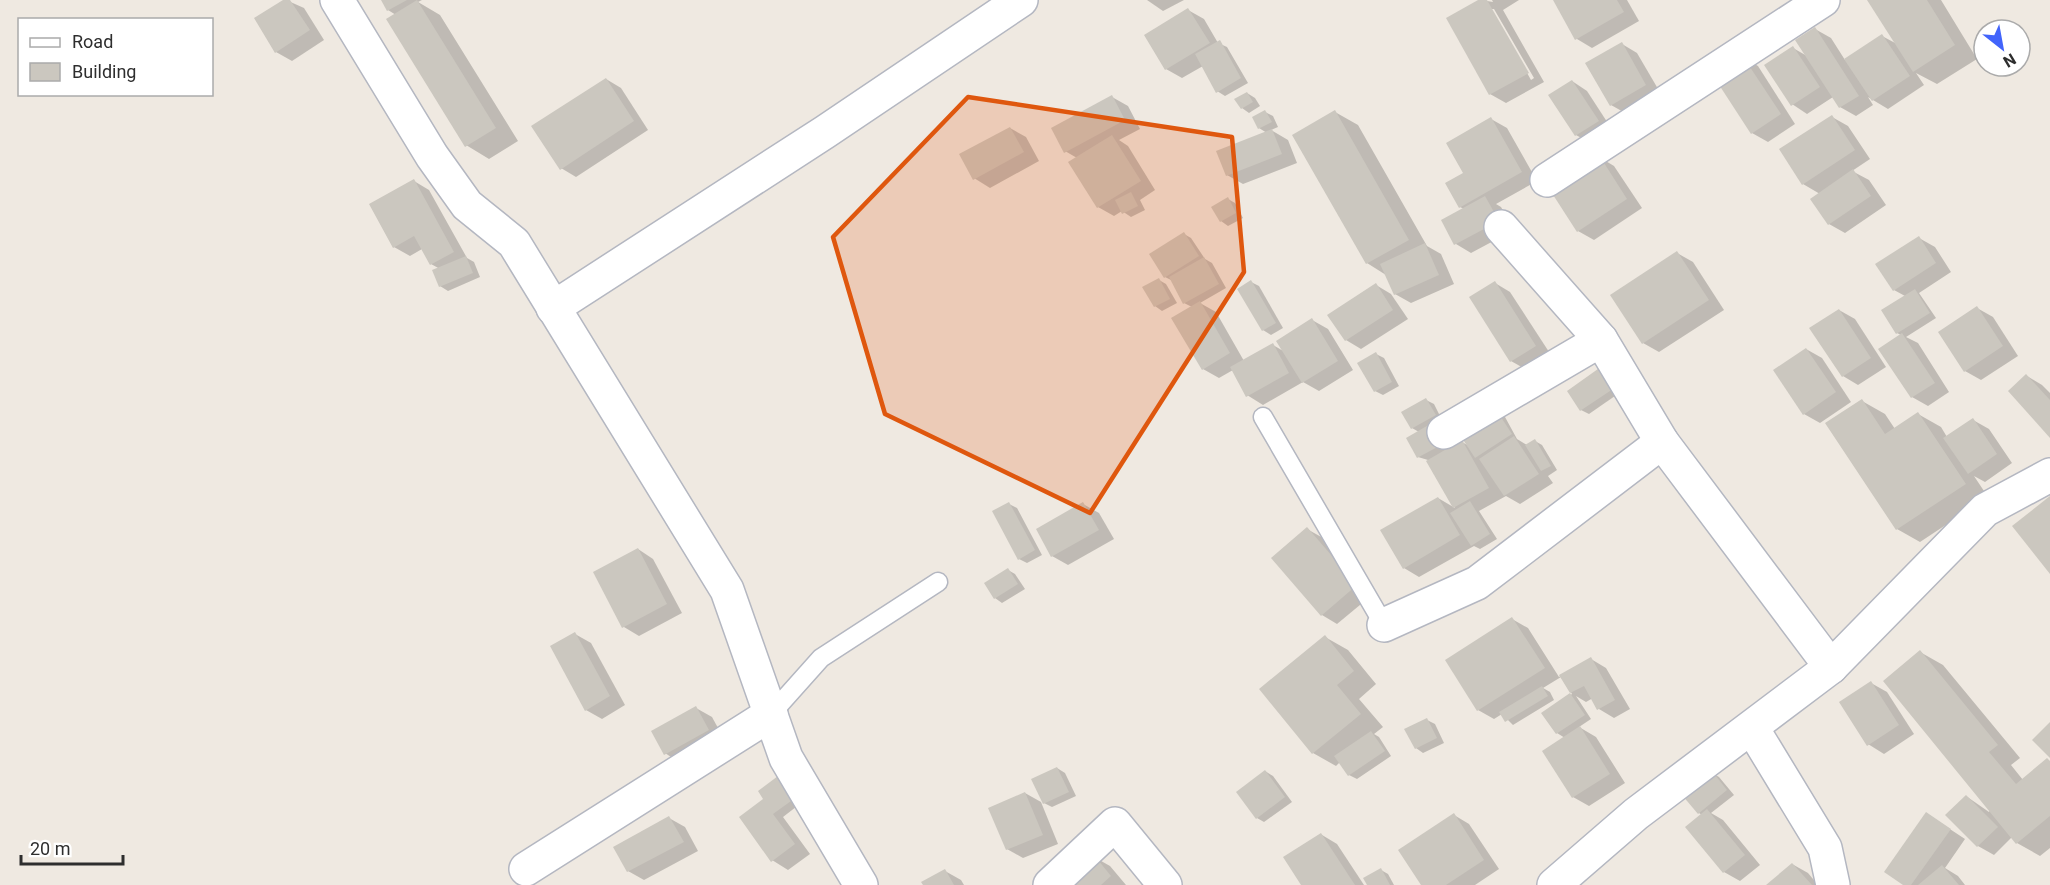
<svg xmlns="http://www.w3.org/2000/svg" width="2050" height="885" viewBox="0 0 2050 885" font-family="Roboto,sans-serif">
<rect width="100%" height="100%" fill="#efe9e1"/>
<g fill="#0003" fill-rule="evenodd">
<polygon points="286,0 304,8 324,40 292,61 276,52"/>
<polygon points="382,0 422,0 418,2 440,15 518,141 489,159 466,145 396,15 388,10"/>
<polygon points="1147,0 1184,0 1163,11"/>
<path d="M1481,0l12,2 -1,-2h27l-16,10 41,72 -38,21 -16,-9zM1491,9h3l40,69 -3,2z"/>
<polygon points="1555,0 1627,0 1639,21 1592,48 1577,39"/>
<polygon points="1869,0 1941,0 1977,59 1937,84 1916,73 1924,85 1888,109 1868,97 1873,105 1856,116 1840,107 1833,97 1807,114 1792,104 1793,48 1807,56 1815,29 1831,38 1845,60 1882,36 1897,44"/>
<polygon points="1188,10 1204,19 1218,43 1227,47 1248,83 1225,96 1217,91 1203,66 1182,78 1166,69"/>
<polygon points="1622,44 1637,53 1661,94 1627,114 1611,105"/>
<polygon points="1742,57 1758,66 1795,124 1768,142 1752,133"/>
<polygon points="606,79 621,88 648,130 576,177 561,168"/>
<polygon points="1572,81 1587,91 1613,131 1592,144 1576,135 1550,95"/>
<polygon points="1247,93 1255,98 1260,106 1249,113 1242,108"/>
<polygon points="1112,97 1128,106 1140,129 1119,140 1128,146 1155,190 1140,200 1145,210 1131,217 1122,211 1114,216 1098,207 1077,158 1065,151"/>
<polygon points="1265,112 1273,116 1278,127 1271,130 1288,140 1297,163 1243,184 1227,175 1267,133 1259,128"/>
<polygon points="1335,112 1358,125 1427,246 1441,254 1454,284 1411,303 1395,294 1386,275 1367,263"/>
<polygon points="1832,117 1848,126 1870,159 1852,171 1869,180 1886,205 1845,233 1829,224 1820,194 1803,184"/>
<polygon points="1491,119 1507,128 1537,181 1496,204 1501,207 1514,230 1471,253 1456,244 1464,209 1460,207 1465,173"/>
<polygon points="1010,128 1026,137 1039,161 990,188 974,178"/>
<polygon points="1599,157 1614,166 1642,208 1594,240 1578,231"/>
<polygon points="414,181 429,190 467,258 474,262 480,277 448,291 440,286 440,269 431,264 422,249 410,256 394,247"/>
<polygon points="1228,199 1235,203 1243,218 1228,226 1221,221"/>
<polygon points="1184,234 1191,238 1205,259 1212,263 1226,288 1200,303 1216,312 1244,361 1273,345 1285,352 1312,320 1328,329 1353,370 1319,391 1303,382 1263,405 1247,395 1233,370 1219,378 1203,369 1192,307 1184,303 1173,281 1165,277"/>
<polygon points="1919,238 1935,247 1951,272 1919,293 1936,318 1906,337 1918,343 1949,392 1928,406 1912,397 1901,335 1897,333 1905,296 1894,290"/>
<polygon points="1677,253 1693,262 1724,310 1659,352 1643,343"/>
<polygon points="1159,280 1166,284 1177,303 1162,311 1155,306"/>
<polygon points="1251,282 1259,286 1283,328 1271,335 1263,330"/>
<polygon points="1495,283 1510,292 1551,355 1527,370 1511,361 1471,298"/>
<polygon points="1376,285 1391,294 1408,319 1361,349 1346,340"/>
<polygon points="1977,308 1993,317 2018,356 1981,380 1965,371"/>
<polygon points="1839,310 1855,319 1886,367 1858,385 1843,376"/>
<polygon points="1806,349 1822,358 1851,402 1820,423 1804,414"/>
<polygon points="1376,354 1384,358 1399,386 1383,395 1375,391"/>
<polygon points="2027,376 2042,385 2050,393 2050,436"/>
<polygon points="1625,389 1589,414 1581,410 1569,391"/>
<polygon points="1426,400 1434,404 1442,420 1440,429 1450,449 1462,442 1469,446 1497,412 1505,417 1517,439 1527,445 1535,441 1542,445 1557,470 1548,476 1553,483 1520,504 1506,496 1479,511 1497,539 1480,549 1474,546 1419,577 1404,568 1438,498 1455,508 1428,460 1418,457 1419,432 1412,428"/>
<polygon points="1862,401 1885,414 1895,429 1918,414 1941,427 1947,437 1973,420 1989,429 2012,463 1985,482 1974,476 1988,497 1920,542 1897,529"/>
<polygon points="1009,504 1017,508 1042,555 1027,563 1019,559"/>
<polygon points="1083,504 1099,513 1114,539 1068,565 1052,556"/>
<polygon points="1307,529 1323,538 1372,595 1337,624 1322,615"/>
<polygon points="638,549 653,559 682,613 639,636 624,627"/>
<polygon points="1008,570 1015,574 1025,589 1002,603 995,598"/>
<polygon points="1512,619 1528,628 1559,677 1591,659 1606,668 1630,709 1614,718 1599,709 1593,698 1586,702 1576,696 1591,719 1579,727 1596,737 1625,783 1589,806 1573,797 1565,738 1557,733 1544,714 1572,694 1561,677 1543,688 1550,692 1554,700 1513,725 1502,714 1494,719 1478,710"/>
<polygon points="575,634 591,643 625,705 602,719 586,710"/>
<polygon points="1325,637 1348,650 1376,684 1359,699 1383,727 1374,734 1379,737 1391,756 1357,779 1349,775 1340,762 1336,766 1313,753"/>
<polygon points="1920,652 1943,665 2020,758 2011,765 2023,780 2050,761 2050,848 2040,856 2017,843 2012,837 1994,855 1978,846 1966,796 1989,812 1990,810"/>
<polygon points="1871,683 1887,692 1914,734 1884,754 1868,744"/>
<polygon points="696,708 712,717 724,739 680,763 665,753"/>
<polygon points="1427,720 1435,724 1444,743 1423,753 1416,748"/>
<polygon points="1057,768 1065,773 1076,796 1052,807 1044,803"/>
<polygon points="1265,771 1273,776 1292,802 1264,822 1257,818"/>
<polygon points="1712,773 1719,777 1734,795 1711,813 1723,820 1760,865 1740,881 1724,872 1702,815 1699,813"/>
<polygon points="790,779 805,800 783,817 810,854 788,870 772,860 741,817"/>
<polygon points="1025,793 1041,802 1058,844 1023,858 1007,849"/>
<polygon points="1927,814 1965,839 1945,868 1958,876 1965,885 1906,885"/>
<polygon points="1454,815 1469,824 1499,869 1475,885 1423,885"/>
<polygon points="669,818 685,827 698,851 644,880 628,871"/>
<polygon points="1322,835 1337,844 1364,885 1302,885"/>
<polygon points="1094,857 1110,866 1126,885 1131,885 1062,885"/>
<polygon points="1792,864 1808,873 1818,885 1769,885"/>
<polygon points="1381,870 1388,874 1394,885 1368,885"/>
<polygon points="945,871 961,880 964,885 924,885"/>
</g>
<g fill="#cbc7bf">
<polygon points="283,0 290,0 310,30 275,53 254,18"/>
<polygon points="381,0 407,0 387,11"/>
<polygon points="417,0 496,128 465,147 386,19"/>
<polygon points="1478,0 1487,0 1529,73 1489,95 1446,18"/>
<polygon points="1553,0 1617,0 1624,12 1575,40"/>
<polygon points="1867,0 1927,0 1955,45 1913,72"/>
<polygon points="1188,8 1210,43 1165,70 1144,35"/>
<polygon points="1815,27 1859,96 1839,108 1795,40"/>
<polygon points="1882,34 1910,76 1872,101 1844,59"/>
<polygon points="1220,40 1241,78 1216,93 1195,54"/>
<polygon points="1622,42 1646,85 1610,106 1585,63"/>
<polygon points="1793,46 1820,87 1791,106 1764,65"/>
<polygon points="1742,55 1781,114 1751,134 1712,74"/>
<polygon points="606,78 634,121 560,170 531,126"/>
<polygon points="1572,80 1599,121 1575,136 1548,95"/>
<polygon points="1247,92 1253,102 1241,109 1234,99"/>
<polygon points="1112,95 1125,120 1064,153 1051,128"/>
<polygon points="1265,110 1272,122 1258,129 1252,117"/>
<polygon points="1335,110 1409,240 1366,264 1292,135"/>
<polygon points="1832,115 1855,150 1802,185 1779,149"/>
<polygon points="1491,117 1522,172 1459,208 1445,183 1463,173 1446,143"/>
<polygon points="1010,127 1024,152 973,180 959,154"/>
<polygon points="1272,129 1282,154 1226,176 1216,151"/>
<polygon points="1112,135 1141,181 1097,208 1068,162"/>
<polygon points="1599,155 1627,199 1577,232 1548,187"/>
<polygon points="1853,169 1871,196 1828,225 1810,199"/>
<polygon points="414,179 454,252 430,265 414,236 393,248 369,204"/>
<polygon points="1131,192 1138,206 1122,214 1115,200"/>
<polygon points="1485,196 1499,221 1454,245 1441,220"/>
<polygon points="1228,197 1236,213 1220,222 1211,207"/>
<polygon points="1184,232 1199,256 1164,278 1149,254"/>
<polygon points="1919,236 1936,263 1893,291 1875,264"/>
<polygon points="1425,243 1439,275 1394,295 1380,264"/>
<polygon points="1677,251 1709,300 1642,344 1610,295"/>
<polygon points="466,256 473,273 439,287 432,270"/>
<polygon points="1204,257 1219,284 1183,304 1169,277"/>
<polygon points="1159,278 1170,299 1154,307 1142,287"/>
<polygon points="1251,280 1276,323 1262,331 1237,289"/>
<polygon points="1495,281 1536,346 1510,362 1469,297"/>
<polygon points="1376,283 1393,310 1345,341 1327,315"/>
<polygon points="1915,289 1930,313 1896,334 1881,310"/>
<polygon points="1200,301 1230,353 1202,370 1171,318"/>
<polygon points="1977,306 2003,346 1964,372 1938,332"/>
<polygon points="1839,309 1871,358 1842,377 1809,328"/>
<polygon points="1312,318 1338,361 1302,383 1276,341"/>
<polygon points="1902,333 1935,383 1911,398 1878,349"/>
<polygon points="1273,343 1289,373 1246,397 1230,367"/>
<polygon points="1806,348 1836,392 1803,415 1773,370"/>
<polygon points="1376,352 1392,382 1374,392 1357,363"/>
<polygon points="1605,364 1619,385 1580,411 1567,391"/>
<polygon points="2026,374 2050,400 2050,438 2008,391"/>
<polygon points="1426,398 1436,415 1411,429 1401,412"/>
<polygon points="1862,399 1885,434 1918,412 1966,484 1896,530 1825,423"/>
<polygon points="1497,411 1512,434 1475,458 1460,435"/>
<polygon points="1973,418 1997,454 1968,474 1943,438"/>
<polygon points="1432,423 1443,444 1417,458 1406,438"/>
<polygon points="1514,436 1539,474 1504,496 1479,459"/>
<polygon points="1535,439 1551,466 1541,471 1525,445"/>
<polygon points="1462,440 1489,488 1453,508 1426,461"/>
<polygon points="2050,496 2050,574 2012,526"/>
<polygon points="1438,497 1460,535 1403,569 1380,530"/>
<polygon points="1470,501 1490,534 1471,546 1450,513"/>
<polygon points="1009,502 1035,550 1018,560 992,511"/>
<polygon points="1083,502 1099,530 1051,557 1036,529"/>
<polygon points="1307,527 1357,585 1321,616 1271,558"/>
<polygon points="638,548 667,604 622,628 593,572"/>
<polygon points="1008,568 1018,584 994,599 984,583"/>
<polygon points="1512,617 1545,668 1477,711 1445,660"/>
<polygon points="575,632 610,696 585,711 550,646"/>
<polygon points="1325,635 1354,671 1337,685 1361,714 1312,754 1259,689"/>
<polygon points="1920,650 1998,745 1989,752 2016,784 2047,758 2050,761 2050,816 2016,844 1883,681"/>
<polygon points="1591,657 1615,700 1597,710 1584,686 1570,693 1585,715 1556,734 1541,713 1570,693 1559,675"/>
<polygon points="1871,681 1899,725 1867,746 1839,702"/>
<polygon points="1542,686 1548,696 1505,722 1499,712"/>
<polygon points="696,706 709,730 664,755 651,731"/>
<polygon points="1427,718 1437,738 1415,749 1404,729"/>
<polygon points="2050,722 2050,758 2032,740"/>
<polygon points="1580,726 1610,774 1572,798 1542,751"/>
<polygon points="1371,731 1385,751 1348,776 1334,756"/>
<polygon points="1057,767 1069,792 1043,804 1031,779"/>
<polygon points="1265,770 1285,797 1256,819 1236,792"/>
<polygon points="1712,771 1727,790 1698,814 1682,795"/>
<polygon points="782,773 798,796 773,814 795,844 771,862 739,817 763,799 758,791"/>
<polygon points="1025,792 1043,835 1006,850 988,808"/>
<polygon points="1966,795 1998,827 1977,847 1945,815"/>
<polygon points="1707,809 1745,855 1723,873 1685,827"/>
<polygon points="1926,812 1951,829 1911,885 1903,885 1884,872"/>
<polygon points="1454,813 1484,860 1446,885 1421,885 1398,850"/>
<polygon points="669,816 684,842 627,872 613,847"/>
<polygon points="1321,833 1355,885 1301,885 1283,857"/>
<polygon points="1094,855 1111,876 1101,885 1060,885"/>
<polygon points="1792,863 1812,885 1766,885"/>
<polygon points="1942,865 1959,885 1918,885"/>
<polygon points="1381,868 1390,885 1367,885 1363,878"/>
<polygon points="945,869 954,885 923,885 921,882"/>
</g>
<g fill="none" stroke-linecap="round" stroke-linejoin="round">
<g stroke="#b4b7c1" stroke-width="21">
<g id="lane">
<polyline points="1263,417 1384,625"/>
<polyline points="771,714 821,658 938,582"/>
</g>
</g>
<g stroke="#b4b7c1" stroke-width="36">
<g id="street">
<polyline points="337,0 432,156 467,205 514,243 727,590 786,758 861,885"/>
<polyline points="1547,180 1823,0"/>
<polyline points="1501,227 1601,340 1662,442 1831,667"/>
<polyline points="553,308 825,132 1021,0"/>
<polyline points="1444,432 1601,340"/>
<polyline points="1384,625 1477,583 1662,442"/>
<polyline points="1752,728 1825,848 1833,885"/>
<polyline points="526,869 771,714"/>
<polyline points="1050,885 1115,824 1165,885"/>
<polyline points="1554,885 1636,814 1831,667 1985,510 2050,475"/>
</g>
</g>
<use href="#lane" stroke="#fff" stroke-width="18"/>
<use href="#street" stroke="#fff" stroke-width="33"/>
</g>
<path fill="#df570e" fill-opacity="0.2" stroke="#df570e" stroke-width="4.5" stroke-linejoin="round" d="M968,97l264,40 12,135 -154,241 -205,-99 -52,-177z"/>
<rect x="18" y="18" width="195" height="78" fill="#ffffff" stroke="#ababab" stroke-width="1.5"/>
<rect x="30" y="38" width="30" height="9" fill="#ffffff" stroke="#ababab" stroke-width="1.5"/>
<text x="72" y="48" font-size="18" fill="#2e2e2e">Road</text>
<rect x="30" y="63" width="30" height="18" fill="#cbc7bf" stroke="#ababab" stroke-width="1.5"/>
<text x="72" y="78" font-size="18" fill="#2e2e2e">Building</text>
<g transform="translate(2002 48) rotate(149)"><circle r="28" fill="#ffffff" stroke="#ababab" stroke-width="1.5"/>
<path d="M0-4.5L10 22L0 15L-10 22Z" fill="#4264fb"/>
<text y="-9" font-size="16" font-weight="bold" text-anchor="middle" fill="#2e2e2e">N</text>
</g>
<path d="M21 855v9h102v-9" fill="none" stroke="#2e2e2e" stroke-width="3"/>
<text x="30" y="855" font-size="18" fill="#2e2e2e" stroke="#ffffff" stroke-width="4.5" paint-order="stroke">20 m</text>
</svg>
